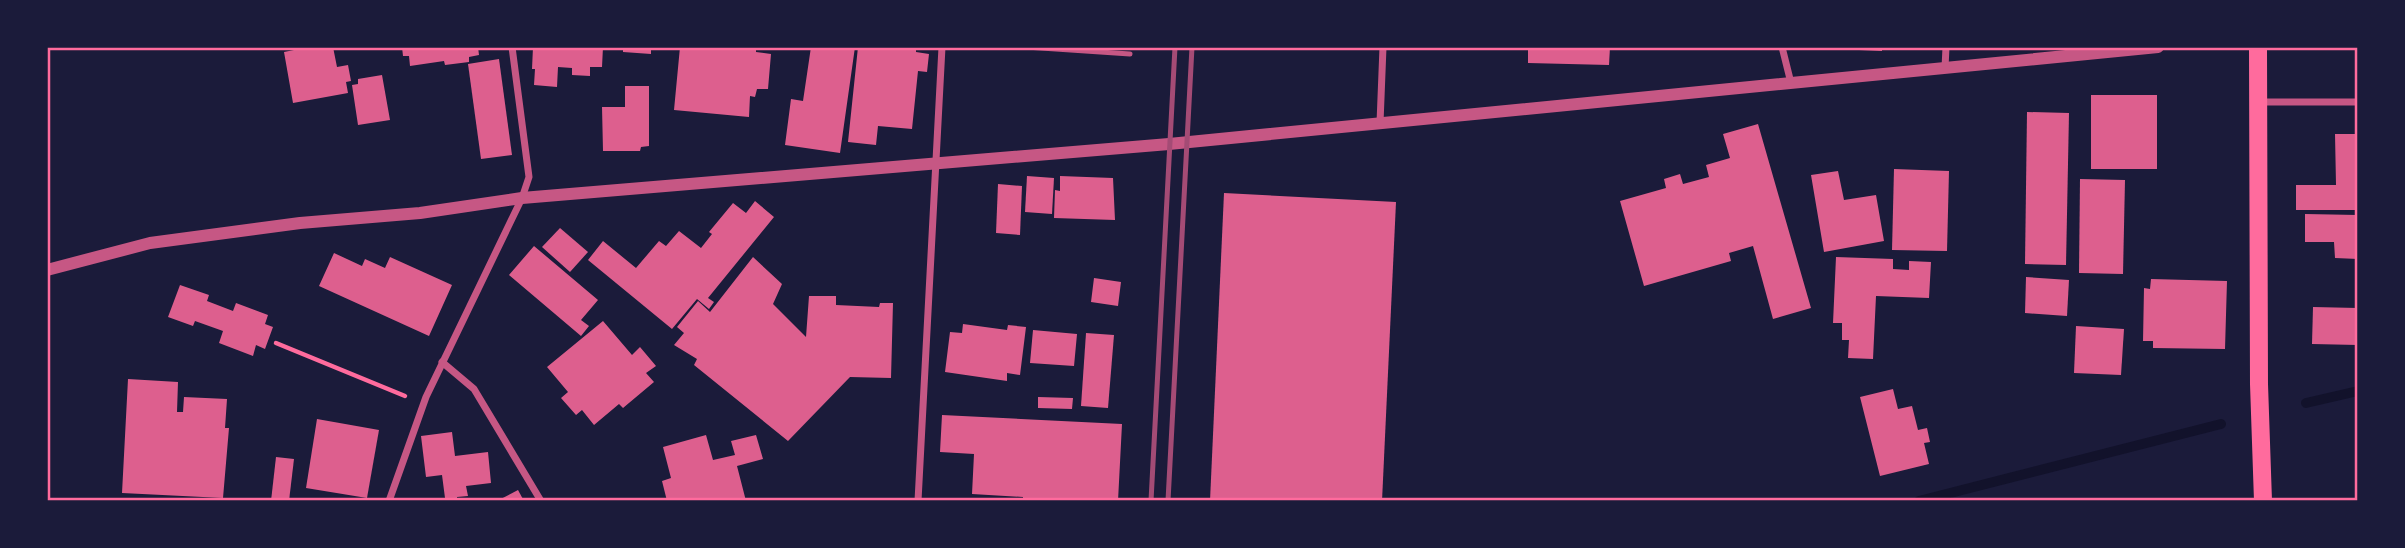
<svg xmlns="http://www.w3.org/2000/svg" width="2405" height="548" viewBox="0 0 2405 548" font-family="'IBM Plex Sans',sans-serif">
<rect width="100%" height="100%" fill="#1b1b3a"/>
<g fill="none" stroke-linecap="round" stroke-linejoin="round">
<g stroke="#12122b" stroke-width="10">
<polyline points="2306,403 2358,391"/>
<polyline points="1919,501 2221,424"/>
</g>
</g>
<g fill="#dd5f8e">
<polygon points="309,47 333,47 337,67 348,65 351,81 346,82 348,93 293,103 284,52"/>
<polygon points="402,47 478,47 479,55 469,57 469,62 445,65 444,61 410,66 409,56 403,56"/>
<polygon points="533,47 603,47 602,67 590,67 590,76 572,75 572,68 558,67 557,87 534,85 535,69 532,69"/>
<polygon points="623,47 651,47 651,54 623,52"/>
<polygon points="680,47 756,47 756,52 771,54 768,89 757,89 755,97 750,96 749,117 674,110"/>
<polygon points="811,47 855,47 840,153 785,145 791,99 803,101"/>
<polygon points="858,47 916,47 916,52 929,54 927,72 918,71 912,129 878,126 876,145 848,142"/>
<polygon points="1528,47 1610,47 1609,65 1528,63"/>
<polygon points="1836,47 1882,47 1882,51 1836,49"/>
<polygon points="499,59 512,155 481,159 468,64"/>
<polygon points="382,75 390,120 358,125 352,85 358,84 358,79"/>
<polygon points="625,86 649,86 649,146 641,147 640,151 603,151 602,107 625,107"/>
<rect x="2091" y="95" width="66" height="74"/>
<polygon points="2027,112 2069,113 2066,265 2025,264"/>
<polygon points="1758,124 1811,308 1773,319 1753,246 1729,253 1731,261 1644,286 1620,201 1666,188 1664,179 1680,174 1683,184 1709,177 1706,165 1730,158 1723,134"/>
<polygon points="2335,134 2358,134 2358,210 2296,210 2296,185 2336,185"/>
<polygon points="1894,169 1949,171 1947,251 1892,250"/>
<polygon points="1838,171 1844,200 1876,195 1884,241 1824,252 1811,175"/>
<polygon points="1027,176 1054,178 1052,214 1025,212"/>
<polygon points="1060,176 1113,178 1115,220 1054,218 1055,190 1060,191"/>
<polygon points="2080,179 2125,180 2123,274 2079,273"/>
<polygon points="998,184 1022,186 1020,235 996,233"/>
<polygon points="1224,193 1396,202 1382,501 1210,501"/>
<polygon points="755,201 774,217 708,298 714,302 709,309 697,299 672,329 588,260 603,241 636,268 659,241 666,246 679,231 701,248 712,234 709,232 733,203 746,213"/>
<polygon points="2305,214 2358,215 2358,259 2335,258 2334,242 2305,242"/>
<polygon points="560,228 588,252 570,272 542,247"/>
<polygon points="534,246 598,300 581,320 589,326 581,336 509,275"/>
<polygon points="334,253 362,266 365,259 385,268 390,257 452,285 429,336 319,286"/>
<polygon points="753,257 782,284 773,304 806,337 809,296 836,296 836,305 879,307 880,303 893,303 891,378 850,377 788,441 694,365 697,359 674,345 684,333 677,327 698,301 710,312"/>
<polygon points="1836,257 1893,259 1893,269 1909,270 1909,261 1931,262 1929,298 1876,296 1873,359 1848,358 1849,340 1842,340 1842,323 1833,323"/>
<polygon points="2026,277 2069,280 2067,316 2025,313"/>
<polygon points="1094,278 1121,282 1118,306 1091,302"/>
<polygon points="2151,279 2227,281 2225,349 2153,348 2153,341 2143,341 2144,288 2150,289"/>
<polygon points="180,285 209,295 207,301 233,311 236,303 268,315 265,324 273,327 265,349 256,345 253,356 219,343 223,331 195,321 193,326 168,317"/>
<polygon points="2313,307 2358,308 2358,345 2312,344"/>
<polygon points="603,321 632,355 640,347 656,366 646,373 654,382 623,408 619,404 594,425 582,410 576,415 561,398 568,392 547,367"/>
<polygon points="963,324 1007,330 1008,325 1026,327 1020,375 1007,373 1007,381 945,372 950,332 962,333"/>
<polygon points="2076,326 2124,329 2121,375 2074,373"/>
<polygon points="1033,330 1077,334 1074,366 1030,363"/>
<polygon points="1086,333 1114,335 1108,408 1081,406"/>
<polygon points="128,379 178,382 177,412 183,412 184,397 227,399 225,428 229,428 223,498 122,493"/>
<polygon points="1893,389 1898,409 1912,406 1918,430 1927,428 1930,442 1924,443 1929,464 1880,476 1860,397"/>
<polygon points="1038,397 1073,398 1072,409 1038,408"/>
<polygon points="942,415 1122,424 1118,501 1023,501 1023,497 972,494 974,454 940,452"/>
<polygon points="317,419 379,430 367,498 306,488"/>
<polygon points="452,432 455,456 488,452 491,483 466,486 468,496 457,497 457,501 437,501 445,498 442,475 426,477 421,436"/>
<polygon points="706,435 713,460 735,455 731,441 756,435 763,459 737,466 746,501 667,501 662,481 671,478 663,447"/>
<polygon points="276,457 294,459 289,501 271,501"/>
<polygon points="518,490 524,501 497,501"/>
</g>
<g fill="none" stroke-linecap="round" stroke-linejoin="round">
<polyline stroke="#ff6b9d" stroke-width="4.5" points="276,343 405,396"/>
<polyline stroke="#c65784" stroke-width="5" points="1026,47 1130,54"/>
<g stroke="#c65784" stroke-width="7">
<polyline points="1782,47 1791,83"/>
<polyline points="1945,68 1946,47"/>
<polyline points="2260,102 2358,102"/>
<polyline points="1380,123 1383,47"/>
<polyline points="442,362 474,389 541,501"/>
<polyline points="389,501 426,397 522,198 529,177 512,47"/>
<polyline points="918,501 942,47"/>
</g>
<polyline stroke="#c65784" stroke-width="12" points="47,270 150,243 300,223 420,213 522,198 1169,144 2158,47"/>
<polyline stroke="#ff6b9d" stroke-width="18" points="2258,47 2259,384 2263,501"/>
<g stroke="#a44b75" stroke-width="5">
<polyline points="1151,501 1175,47"/>
<polyline points="1168,501 1192,47"/>
</g>
</g>
<rect width="2405" height="548" fill="none" stroke="#1b1b3a" stroke-width="98"/>
<rect x="49" y="49" width="2307" height="450" fill="none" stroke="#ff6b9d" stroke-width="2.5"/>
</svg>
